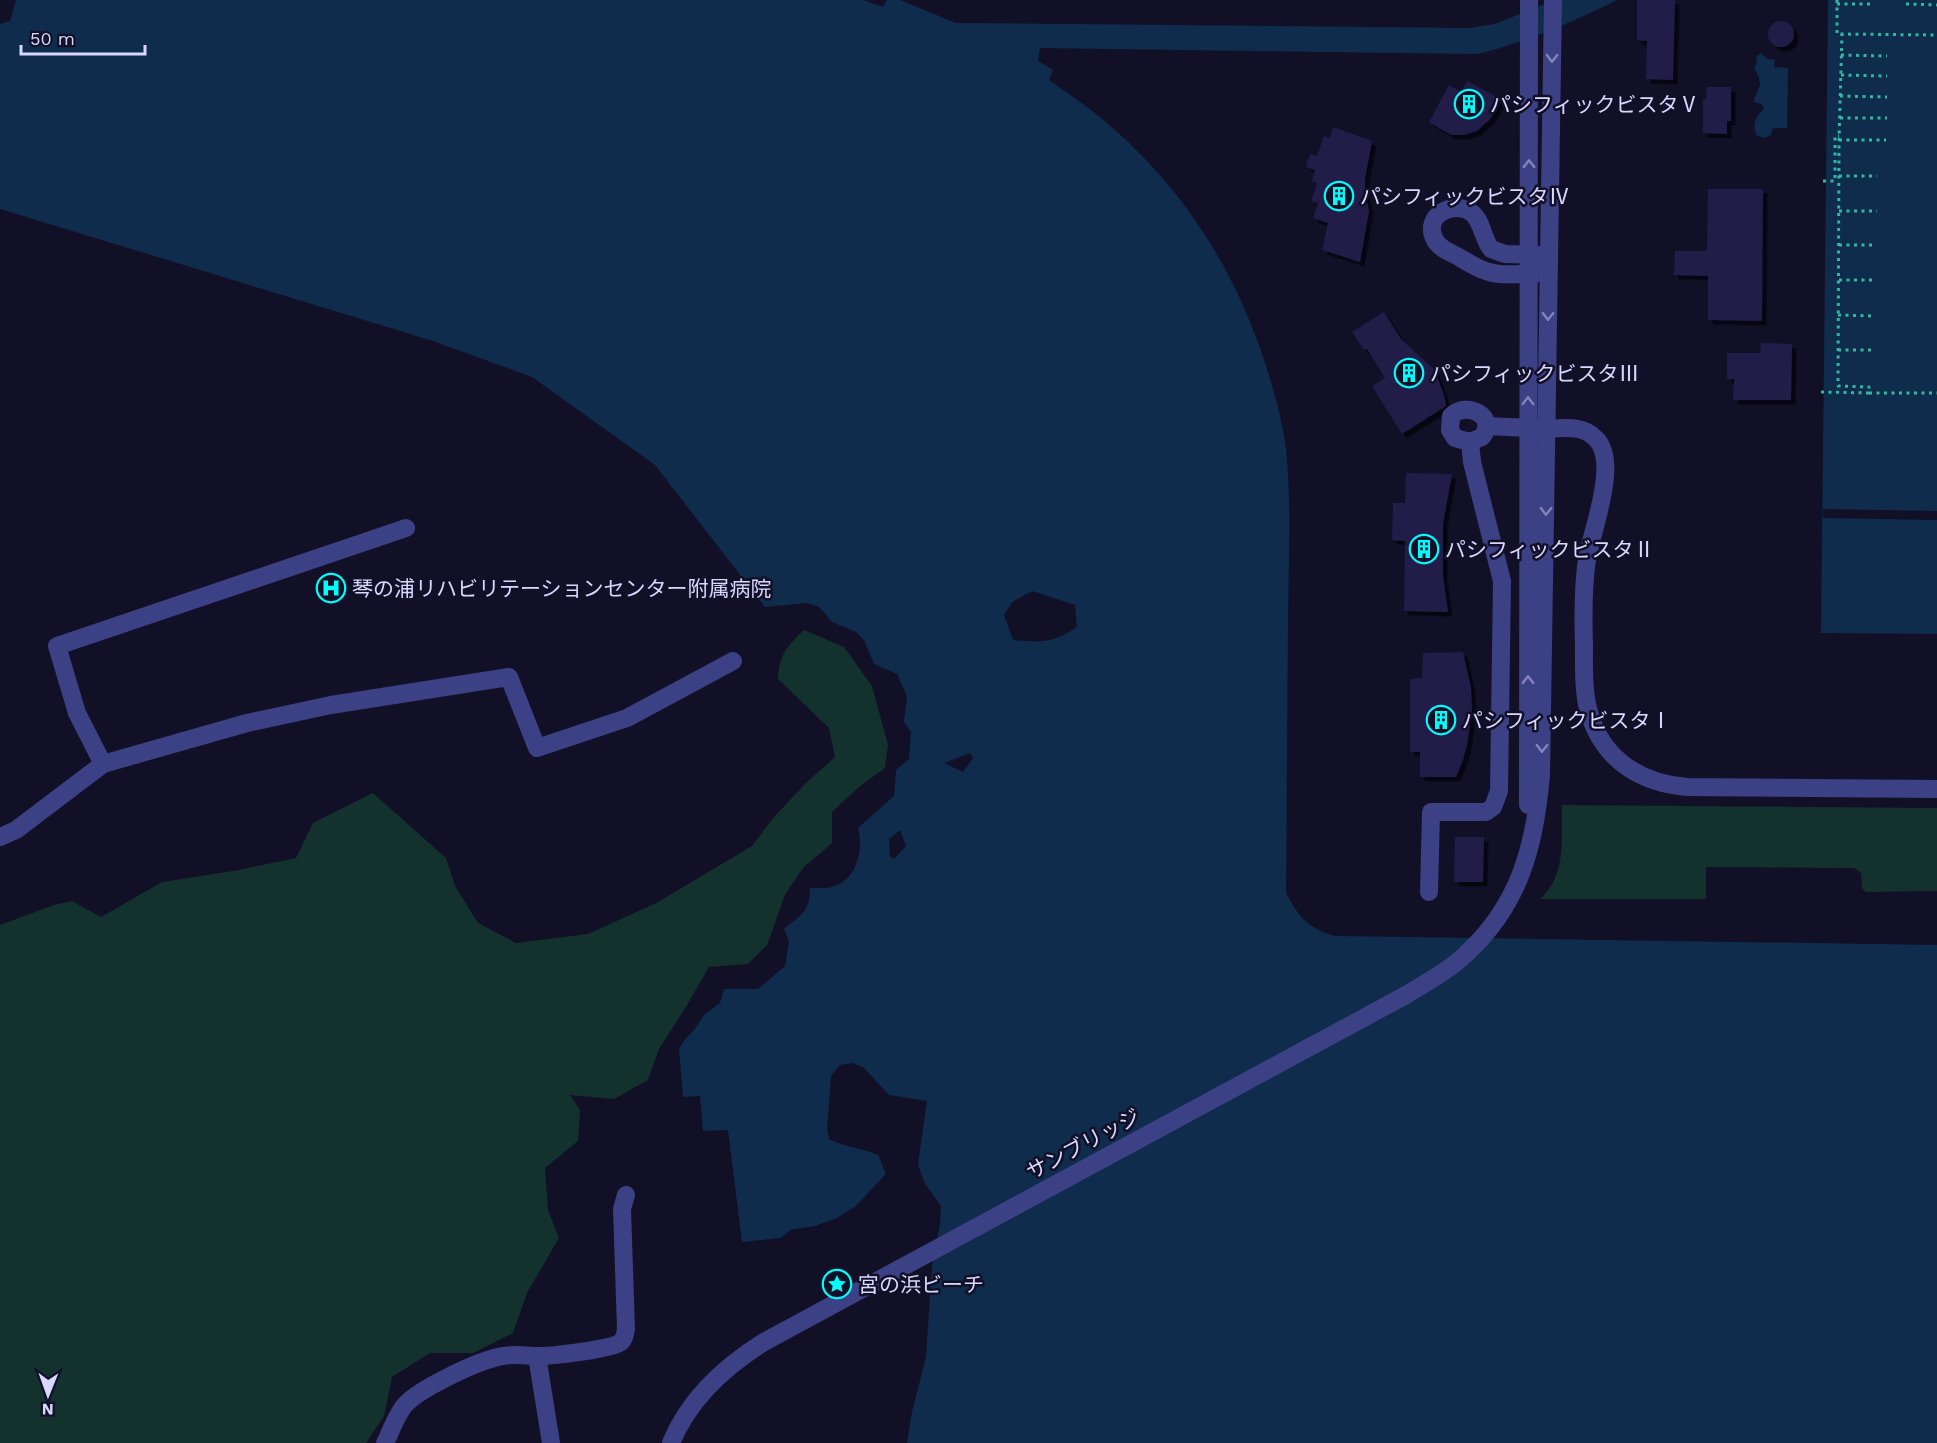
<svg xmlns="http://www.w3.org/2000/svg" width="1937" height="1443" viewBox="0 0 1937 1443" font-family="'Work Sans','Noto Sans JP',sans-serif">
<defs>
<filter id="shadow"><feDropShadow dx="4.5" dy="4.5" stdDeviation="0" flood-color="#0009"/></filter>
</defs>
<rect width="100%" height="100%" fill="#121027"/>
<g fill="#13312d">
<path d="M804,630l40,17 28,39 16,59 -3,23 -25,18 -28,26v31l-29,25 -18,27 -18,50 -19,19 -39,3 -23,40 -27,42 -11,31 -34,19 -44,-4 10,15 -2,31 -33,27 3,42 11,28 -32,55 -14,40 -40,20h-43l-38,24 -8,39 -18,27h-366v-518l54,-20 18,-4 29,16 61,-35 71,-11 63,-13 17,-35 60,-30 73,65 9,28 23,37 38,20 72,-9 70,-32 94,-56 22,-29 31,-33 30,-27 -6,-29 -51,-49c1,-24 9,-33 26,-49z"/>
<path d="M1562,805l375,3v83l-71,1 -4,-4 -1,-15 -7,-5 -148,-1v32h-166c27,-24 21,-61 22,-94z"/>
</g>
<g fill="#0f2c4c" fill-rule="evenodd">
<path d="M16,0h847l20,7 4,-7h13l56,23 513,5 26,-4 60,-24h62c-46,23 -91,42 -140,54l-437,-6 -2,13 15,9 -4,10c17,12 35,24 51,37 78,65 131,144 163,240 10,30 19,61 23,92 6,59 2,119 2,177 -1,89 -1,178 -2,267 14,26 22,35 49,43l602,9v498h-1030l5,-31 14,-55 6,-92 8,-41 1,-18 -17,-24 -6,-18 9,-63 -38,-6 -26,-28 -11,-4 -12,2 -9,11 -4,53 2,10c16,8 33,9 49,16l8,19 -31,33 -18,11 -21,8 -25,4 -10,8 -39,4 -14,-112 -25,1 -3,-35 -17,1 -4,-48 6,-10 10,-10 9,-14 16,-12 4,-14h34l27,-23 4,-25 -5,-12c18,-15 26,-17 26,-41 8,0 18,1 25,-2 22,-8 29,-37 23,-58l36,-32 2,-26 13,-11 2,-27 -7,-10 3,-26 -10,-22 -23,-10 -10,-24 -8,-8 -24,-10 -13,-15 -12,-4 -42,4 -110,-142 -123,-88 -99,-36 -433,-132v-185l10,-3zM1032,591l43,14 2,22c-23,16 -38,16 -64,13l-9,-25 8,-13zM970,753l3,5 -10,14 -19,-9zM900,830l6,16 -12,13 -4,-3 -1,-17z"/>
<polygon points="1828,0 1937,0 1937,634 1821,633"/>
<path d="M1761,53l7,6 7,1 -1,7 14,1 -1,60h-14l-2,7 -7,3 -7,-2c-6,-11 -1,-20 7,-27l-2,-5 -8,-2v-2l6,-15 -1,-8 -5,-10 3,-4 -1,-6z"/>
</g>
<g fill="#121027">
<polygon points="1823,509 1937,511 1937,520 1823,518"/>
<polygon points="888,1171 888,1175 874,1193 857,1209 838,1221 817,1229 792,1233 781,1241 742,1245 742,1243 781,1238 791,1230 816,1226 837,1218 855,1207 872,1191"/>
</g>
<g fill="#211c48" filter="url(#shadow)">
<polygon points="1637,0 1675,0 1673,80 1646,79 1647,41 1637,40"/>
<circle cx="1781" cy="34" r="13"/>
<polygon points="1467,81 1501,99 1491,118 1477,131 1465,135 1451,135 1429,122 1449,85 1461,92"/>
<polygon points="1707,87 1731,87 1731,121 1727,121 1727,134 1703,133 1703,99 1706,99"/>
<polygon points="1333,127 1372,141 1365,179 1365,192 1369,211 1360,262 1322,250 1328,223 1313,218 1318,203 1311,201 1317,183 1312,181 1315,170 1306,167 1310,154 1317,156 1324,136 1330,138"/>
<polygon points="1708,189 1763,189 1762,321 1708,320 1708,276 1674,275 1675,251 1707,251"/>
<polygon points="1384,312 1401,339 1434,369 1444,395 1446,406 1402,434 1372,386 1385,378 1367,349 1364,350 1352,332"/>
<polygon points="1761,343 1792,344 1791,400 1733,400 1734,379 1727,379 1727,353 1760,353"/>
<polygon points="1406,473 1452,474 1443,524 1443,576 1448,612 1404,611 1405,541 1392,540 1393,503 1405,503"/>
<polygon points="1463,652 1471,688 1472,710 1467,745 1463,760 1456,777 1420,777 1420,752 1410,752 1410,679 1422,678 1423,653"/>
<polygon points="1455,837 1484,837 1483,882 1454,882"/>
</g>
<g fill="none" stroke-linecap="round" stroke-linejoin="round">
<g stroke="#32b7a3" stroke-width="3" stroke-dasharray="3 4.5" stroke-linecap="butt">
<polyline points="1837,0 1837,34 1937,35"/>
<polyline points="1837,4 1871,4"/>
<polyline points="1906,4 1937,5"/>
<polyline points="1841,55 1887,56"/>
<polyline points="1841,75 1887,76"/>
<polyline points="1840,96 1887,97"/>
<polyline points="1840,118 1887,118"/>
<polyline points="1839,140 1886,140"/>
<polyline points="1839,176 1877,176"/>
<polyline points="1823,181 1835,181 1835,136 1839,136"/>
<polyline points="1839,211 1877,211"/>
<polyline points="1839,245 1876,245"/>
<polyline points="1839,280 1876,280"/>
<polyline points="1838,315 1875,316"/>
<polyline points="1838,350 1875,350"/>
<polyline points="1821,392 1869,393 1869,387 1838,386 1839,140 1842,34"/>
<polyline points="1869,393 1937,393"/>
</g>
<g stroke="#3c4085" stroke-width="18">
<path d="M1540,255l-35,-1 -14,-5c-8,-10 -9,-28 -19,-36 -19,-14 -50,3 -37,27 4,8 14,12 22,16 9,5 19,12 29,15 16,6 38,2 55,2"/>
<path d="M1487,426c19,1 39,2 59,2 10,1 21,-1 32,1 5,1 12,4 16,8 27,21 -2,93 -7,122 -4,28 -4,57 -3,86 0,20 -1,40 3,59 11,52 50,79 100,83l250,2"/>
<polyline points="103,764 77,713 57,646 406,528"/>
<polyline points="1528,805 1529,0"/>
<polyline points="0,837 16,830 103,764 247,723 331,705 509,677 537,748 627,718 733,661"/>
<path d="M1429,892l2,-80h55l7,-5 6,-16 3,-210 -30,-119 -2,-20 12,-5c16,-20 -15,-37 -31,-21l-1,14 5,8 15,4"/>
<polyline points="537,1356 551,1443"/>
<path d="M385,1443c6,-12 11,-27 19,-37 14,-17 72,-44 94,-49 14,-4 27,-1 41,-1 14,0 74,-7 82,-14 4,-4 4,-8 5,-13l-4,-120 4,-14"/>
<path d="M671,1443c18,-44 53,-76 93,-101l642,-347c21,-13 44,-25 61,-42 53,-49 68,-108 74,-178l12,-775"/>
</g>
</g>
<defs><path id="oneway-chevron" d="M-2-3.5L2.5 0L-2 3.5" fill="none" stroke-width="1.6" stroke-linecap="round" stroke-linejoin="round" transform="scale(1.5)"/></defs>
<g stroke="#8284bb">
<use href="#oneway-chevron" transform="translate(1552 58) rotate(91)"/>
<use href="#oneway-chevron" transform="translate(1529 164) rotate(-90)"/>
<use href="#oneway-chevron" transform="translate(1548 316) rotate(91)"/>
<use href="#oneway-chevron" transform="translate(1528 401) rotate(-90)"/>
<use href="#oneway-chevron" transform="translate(1546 511) rotate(91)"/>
<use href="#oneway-chevron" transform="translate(1528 680) rotate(-90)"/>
<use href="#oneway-chevron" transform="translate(1542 748) rotate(91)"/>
</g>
<defs>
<g id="building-ring" transform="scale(1.5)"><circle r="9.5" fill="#121027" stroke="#07f9fa" stroke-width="1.5"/><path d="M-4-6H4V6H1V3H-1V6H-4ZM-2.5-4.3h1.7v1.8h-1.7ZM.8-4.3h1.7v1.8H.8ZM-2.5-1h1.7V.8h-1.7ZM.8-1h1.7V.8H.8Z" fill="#07f9fa"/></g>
<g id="hospital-ring" transform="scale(1.5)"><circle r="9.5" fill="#121027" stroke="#07f9fa" stroke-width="1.5"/><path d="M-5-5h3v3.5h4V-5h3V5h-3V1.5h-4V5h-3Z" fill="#07f9fa"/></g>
<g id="sight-ring" transform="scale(1.5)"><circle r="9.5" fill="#121027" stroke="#07f9fa" stroke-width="1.5"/><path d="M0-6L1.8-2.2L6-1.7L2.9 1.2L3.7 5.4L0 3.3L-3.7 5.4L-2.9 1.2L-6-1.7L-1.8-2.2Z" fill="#07f9fa"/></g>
</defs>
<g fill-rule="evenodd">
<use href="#building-ring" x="1469" y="104"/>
<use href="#building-ring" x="1339" y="196"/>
<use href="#building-ring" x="1409" y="373"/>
<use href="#building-ring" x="1424" y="549"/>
<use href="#hospital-ring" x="331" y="588"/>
<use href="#building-ring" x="1441" y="720"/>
<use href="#sight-ring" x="837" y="1284"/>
</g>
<g text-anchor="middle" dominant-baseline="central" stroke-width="5" stroke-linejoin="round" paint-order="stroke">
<g font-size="21" fill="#d8d7fe" stroke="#121027" text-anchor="start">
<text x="1490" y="104">パシフィックビスタⅤ</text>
<text x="1360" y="196">パシフィックビスタⅣ</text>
<text x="1430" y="373">パシフィックビスタⅢ</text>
<text x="1445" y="549">パシフィックビスタⅡ</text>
<text x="352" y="588">琴の浦リハビリテーションセンター附属病院</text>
<text x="1462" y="720">パシフィックビスタⅠ</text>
<text x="858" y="1284">宮の浜ビーチ</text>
</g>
<g font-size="21" fill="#d8d7fe" stroke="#121027">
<text transform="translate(1083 1144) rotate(-28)">サンブリッジ</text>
</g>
</g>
<g transform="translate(48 1395) rotate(181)" stroke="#121027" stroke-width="4.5" paint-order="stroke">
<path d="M0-4.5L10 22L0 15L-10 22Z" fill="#d8d7fe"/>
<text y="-9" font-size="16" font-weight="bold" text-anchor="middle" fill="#d8d7fe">N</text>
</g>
<path d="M21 45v9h124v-9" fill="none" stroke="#d8d7fe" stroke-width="3"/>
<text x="30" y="45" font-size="18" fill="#d8d7fe" stroke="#121027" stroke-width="4.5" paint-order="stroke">50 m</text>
</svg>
